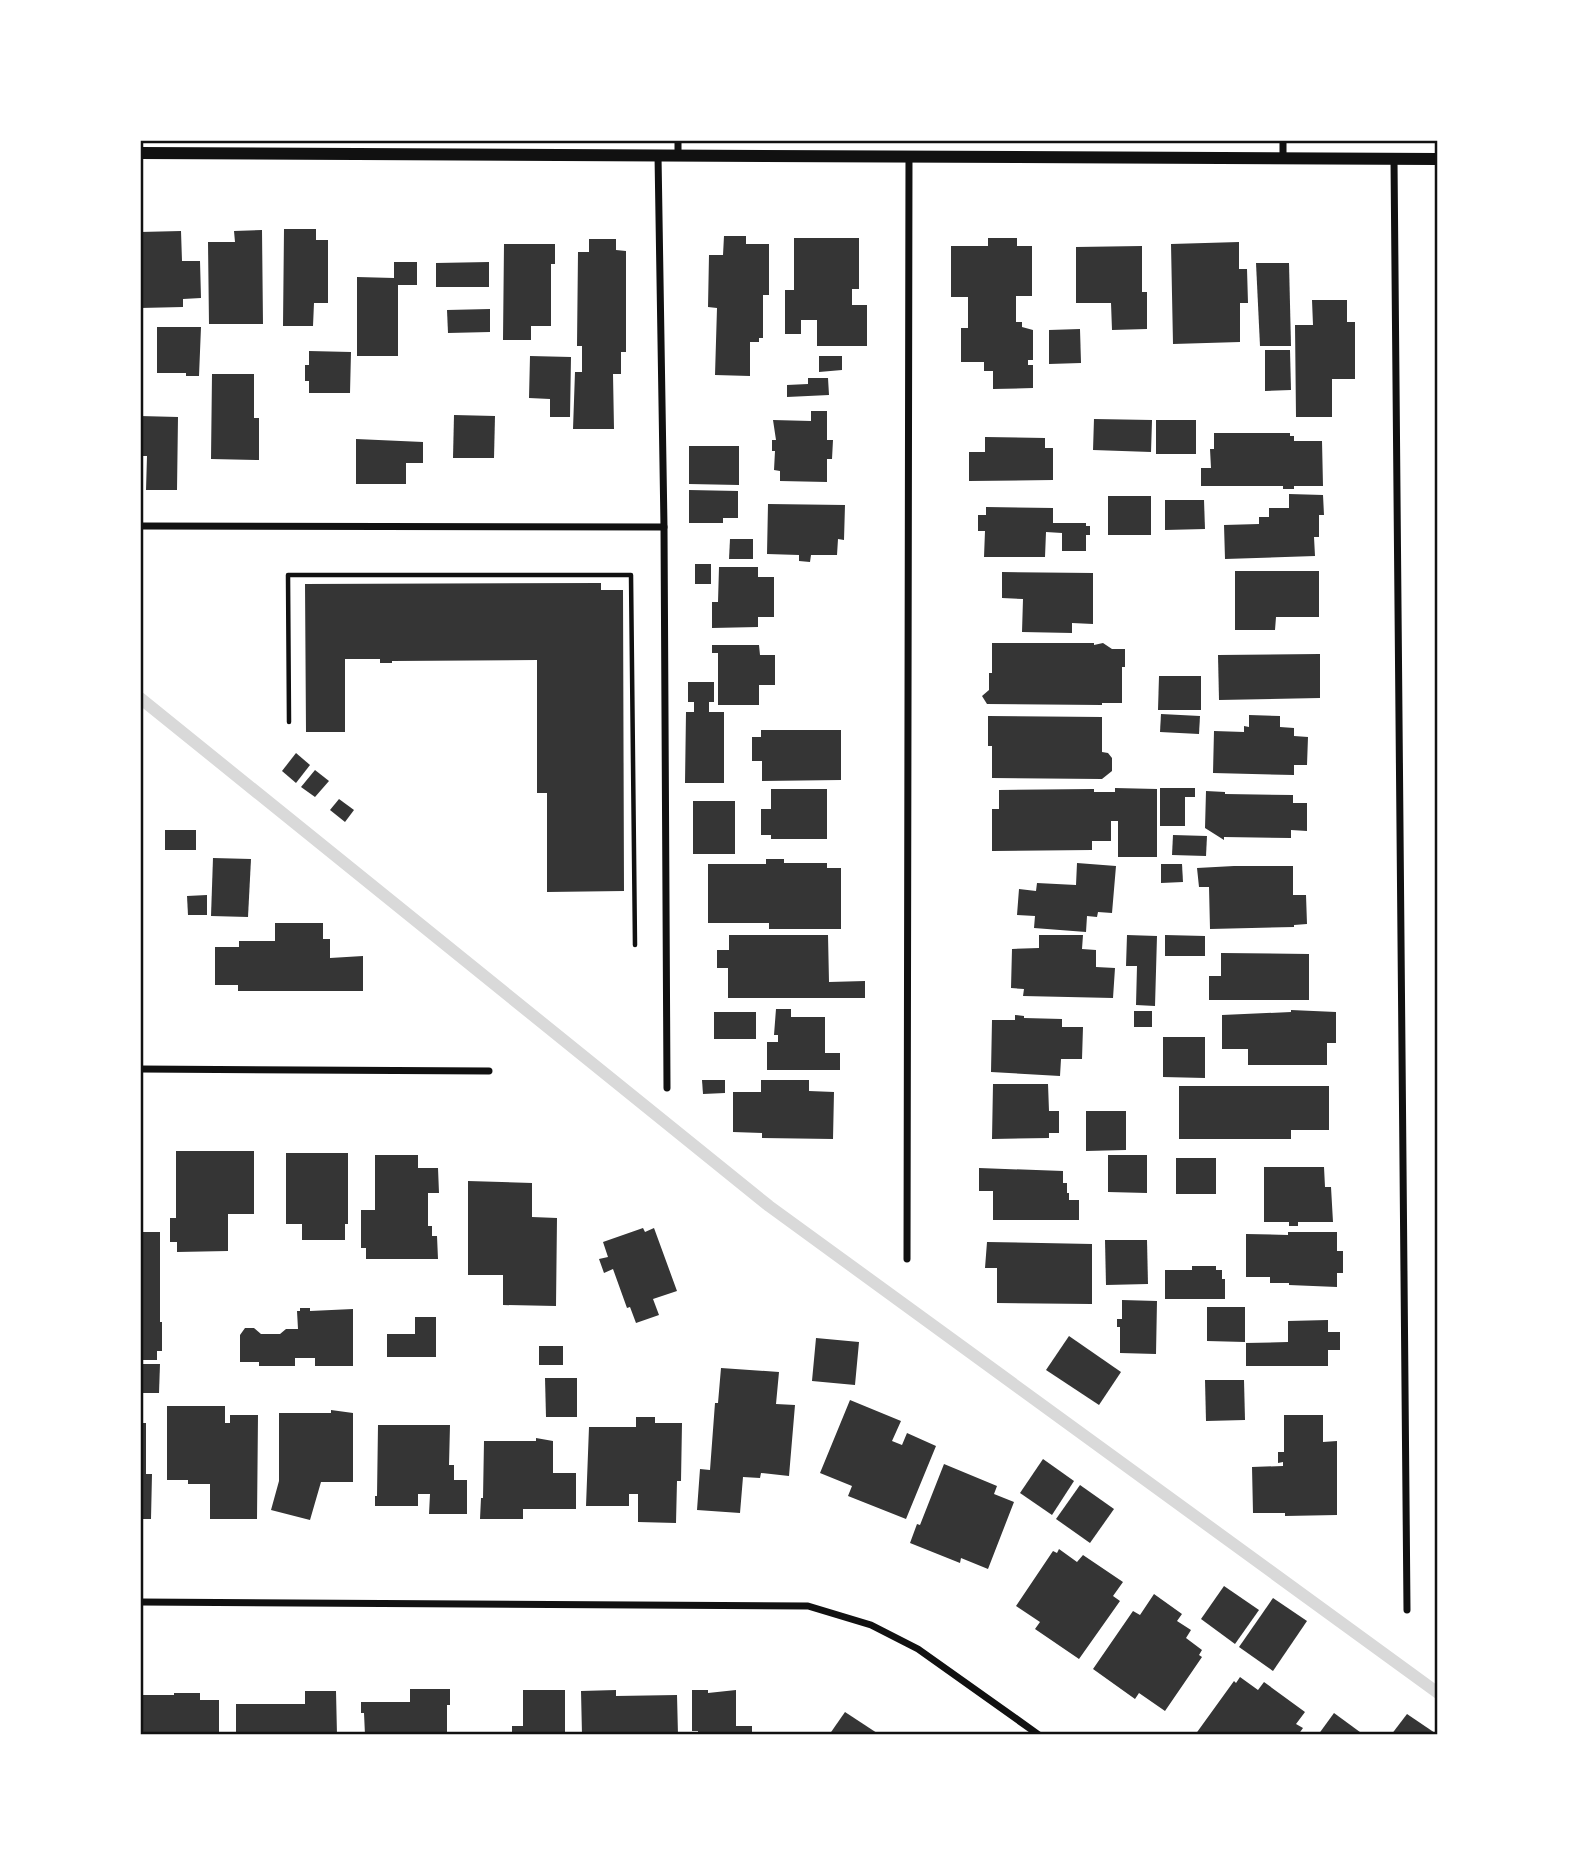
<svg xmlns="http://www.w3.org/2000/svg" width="1578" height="1875" viewBox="0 0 1578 1875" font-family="'Archivo Narrow',sans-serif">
<rect width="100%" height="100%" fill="#fff"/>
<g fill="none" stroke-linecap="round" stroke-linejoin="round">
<polyline stroke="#d9d9d9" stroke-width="12" points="140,698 769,1206 1438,1693"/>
</g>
<g fill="#353535">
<polygon points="284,229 316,229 316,240 328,240 328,303 314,303 313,326 283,326"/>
<polygon points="262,230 263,324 209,324 208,242 235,242 234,231"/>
<polygon points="181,231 182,261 200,261 201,298 183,299 183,307 140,308 140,232"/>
<polygon points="724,236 746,236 746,244 769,244 769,295 763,295 763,338 759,338 759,342 750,342 750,376 715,375 717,308 708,307 709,255 723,255"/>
<polygon points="794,238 859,238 859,289 852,289 852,305 867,305 867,346 817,346 817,320 801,320 801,334 785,334 785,290 794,290"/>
<polygon points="988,238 1017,238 1017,246 1032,246 1032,296 1016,296 1016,322 1022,322 1022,327 1033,330 1033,360 1028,360 1028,365 1033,365 1033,388 993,389 993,371 984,371 984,362 961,362 961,328 968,328 968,297 951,297 951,246 988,246"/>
<polygon points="589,239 616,239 616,250 626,251 626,352 621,352 621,374 613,374 614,429 573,429 575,372 582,372 582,346 577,346 578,252 589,252"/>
<polygon points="1239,242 1239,269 1247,269 1248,303 1240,303 1240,342 1173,344 1171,244"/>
<polygon points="504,244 555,244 555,264 551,264 551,326 531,326 531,340 503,340"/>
<polygon points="1142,246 1142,292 1147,292 1147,329 1112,330 1111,303 1076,303 1076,247"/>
<polygon points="394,262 417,262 417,285 398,285 398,356 357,356 357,277 394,278"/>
<polygon points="489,262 489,287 436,287 436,263"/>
<polygon points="1256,263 1289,263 1291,346 1260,346"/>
<polygon points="1312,300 1347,300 1347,322 1355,322 1355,379 1332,379 1332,417 1296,417 1295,325 1313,325"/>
<polygon points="490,309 490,332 448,333 447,310"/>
<polygon points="157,327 201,327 199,376 186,376 186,373 157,373"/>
<polygon points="1080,329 1081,363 1049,364 1049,330"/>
<polygon points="1265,350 1290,350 1291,390 1265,391"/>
<polygon points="309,351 351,352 350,393 309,393 309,381 305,381 305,365 309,365"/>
<polygon points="530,356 571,357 570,417 550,417 550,399 529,398"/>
<polygon points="819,356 842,356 842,370 819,372"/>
<polygon points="212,374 254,374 254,418 259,418 259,460 211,459"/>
<polygon points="808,378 828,378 829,395 787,397 787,385 808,384"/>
<polygon points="811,411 827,411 827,440 833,440 832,459 827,459 827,482 780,481 780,471 774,470 775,451 772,451 772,440 776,440 773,420 811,421"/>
<polygon points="454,415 495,416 494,458 453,458"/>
<polygon points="140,416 178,417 177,490 146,490 147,456 140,456"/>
<polygon points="1094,419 1152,420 1151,452 1093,450"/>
<rect x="1156" y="420" width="40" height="34"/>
<polygon points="1214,433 1290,433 1290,436 1294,436 1294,441 1322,441 1323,486 1294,486 1294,489 1283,489 1283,486 1201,486 1201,468 1211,468 1210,449 1214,449"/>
<polygon points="985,437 1045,438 1045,448 1053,448 1053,480 969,481 969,452 985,452"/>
<polygon points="356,439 423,442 423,463 406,463 406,484 356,484"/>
<polygon points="689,446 739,446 739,485 689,484"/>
<polygon points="689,490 738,491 738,518 723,518 723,523 689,523"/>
<polygon points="1289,494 1323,495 1324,515 1319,515 1319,537 1314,537 1315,556 1225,559 1224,525 1259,524 1259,517 1269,517 1269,508 1289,508"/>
<rect x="1108" y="496" width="43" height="39"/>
<polygon points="1165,500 1204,500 1205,529 1165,530"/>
<polygon points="768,504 845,505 844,540 838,539 837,555 811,555 810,562 799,561 799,555 767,554"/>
<polygon points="986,507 1053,508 1053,523 1086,523 1086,526 1090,526 1090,535 1086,535 1086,551 1062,551 1062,533 1046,532 1045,557 984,557 985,531 978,531 978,515 986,515"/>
<polygon points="730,539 753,539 753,559 729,559"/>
<rect x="695" y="564" width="16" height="20"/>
<polygon points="719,567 758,567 758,577 774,577 774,617 758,617 758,627 712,628 712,602 718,602"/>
<polygon points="1235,571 1319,571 1319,617 1276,617 1275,630 1235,630"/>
<polygon points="1002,572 1093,573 1093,624 1072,623 1072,633 1022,632 1023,599 1002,598"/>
<polygon points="601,583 601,590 623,590 624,891 547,892 547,793 537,793 537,660 392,661 392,663 380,663 380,659 345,659 345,732 306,732 305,584"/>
<polygon points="992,643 1094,643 1094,645 1103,643 1112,649 1125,649 1125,667 1122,667 1122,703 1102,703 1102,705 987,704 982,696 989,690 989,673 992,673"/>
<polygon points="712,645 759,645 760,655 775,655 775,685 759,685 759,705 718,705 718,653 712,653"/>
<polygon points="1320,654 1320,698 1219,700 1218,655"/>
<polygon points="1159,676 1201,676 1201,710 1158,710"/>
<polygon points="688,682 714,682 714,702 709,702 709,712 724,712 724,783 685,783 686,712 694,712 694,702 688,702"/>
<polygon points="1161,714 1200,716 1199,734 1160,732"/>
<polygon points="1249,715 1280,716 1280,727 1294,728 1294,736 1308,737 1307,765 1294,765 1294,775 1213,773 1214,731 1244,732 1244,726 1249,727"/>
<polygon points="988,716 1102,717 1102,752 1108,753 1112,758 1112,771 1102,779 992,778 992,746 988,746"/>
<polygon points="761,730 841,730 841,780 762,781 762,761 752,761 752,737 761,737"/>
<polygon points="296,753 310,765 296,783 282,771"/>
<polygon points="315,770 329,781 315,797 301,787"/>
<polygon points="1115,788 1157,789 1157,857 1118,857 1118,821 1111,821 1111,841 1092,841 1092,850 992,851 992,809 999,809 999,790 1094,789 1094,792 1115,792"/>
<polygon points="1160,788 1195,788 1195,797 1185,797 1185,826 1160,826"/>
<polygon points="771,789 827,789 827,839 771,839 771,835 761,835 761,809 771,809"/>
<polygon points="1206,791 1225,792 1225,794 1293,795 1293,803 1307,803 1307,831 1291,830 1291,838 1224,837 1224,840 1205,828"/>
<polygon points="339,799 354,810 345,822 330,810"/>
<rect x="693" y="801" width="42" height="53"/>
<rect x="165" y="830" width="31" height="20"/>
<polygon points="1173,835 1207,836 1206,856 1172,855"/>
<polygon points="213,858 251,859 248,917 211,916"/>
<polygon points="766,859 784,859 784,863 827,863 827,868 841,868 841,929 769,929 769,923 708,923 708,864 766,864"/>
<polygon points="1077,863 1116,866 1112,913 1098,912 1097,917 1087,916 1086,932 1034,928 1035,916 1017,915 1019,889 1036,891 1037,883 1076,885"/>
<polygon points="1161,864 1182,864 1183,882 1161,883"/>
<polygon points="1234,866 1293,866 1293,895 1306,895 1307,924 1294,925 1294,927 1210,929 1209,887 1199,887 1197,868"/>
<polygon points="207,895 207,915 188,915 187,896"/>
<polygon points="275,923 323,923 323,939 330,939 330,958 363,956 363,991 238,991 238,985 215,985 215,947 239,947 239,941 275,941"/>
<polygon points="729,935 828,935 829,982 865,981 865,998 728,998 728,968 717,968 717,950 729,950"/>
<polygon points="1039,935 1083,935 1082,949 1096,950 1096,967 1115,968 1113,998 1023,996 1024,989 1011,988 1012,949 1039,948"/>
<polygon points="1127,935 1157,936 1155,1006 1136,1005 1137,966 1126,966"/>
<polygon points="1165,935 1205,936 1205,956 1165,956"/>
<polygon points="1221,953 1309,954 1309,1000 1209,1000 1209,976 1221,976"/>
<polygon points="776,1009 791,1009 791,1017 825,1017 825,1053 840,1053 840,1070 767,1070 767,1042 778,1042 778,1035 774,1035"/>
<polygon points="1291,1010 1336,1012 1336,1043 1327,1043 1327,1065 1248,1065 1248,1049 1222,1049 1222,1015 1291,1012"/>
<rect x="1134" y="1011" width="18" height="16"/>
<rect x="714" y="1012" width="42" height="27"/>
<polygon points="1015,1015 1024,1016 1024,1018 1062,1019 1062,1027 1083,1027 1082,1059 1061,1059 1060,1076 991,1072 992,1020 1015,1020"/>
<polygon points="1163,1037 1205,1037 1205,1078 1163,1077"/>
<polygon points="702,1080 725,1080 725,1093 703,1094"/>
<polygon points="761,1080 809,1080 809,1091 834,1092 833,1139 762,1138 762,1133 733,1132 733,1092 761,1092"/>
<polygon points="993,1084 1048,1084 1049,1111 1059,1111 1059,1133 1049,1133 1049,1138 992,1139"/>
<polygon points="1179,1086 1329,1086 1329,1130 1291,1130 1291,1139 1179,1139"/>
<polygon points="1086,1111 1126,1111 1126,1150 1086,1151"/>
<polygon points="176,1151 254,1151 254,1214 228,1214 228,1251 177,1252 177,1242 170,1242 170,1218 176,1218"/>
<polygon points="286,1153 348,1153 348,1224 345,1224 345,1240 302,1240 302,1224 286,1224"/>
<polygon points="375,1155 418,1155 418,1168 438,1168 439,1193 428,1193 428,1226 432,1226 432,1236 437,1236 438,1259 366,1259 366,1248 361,1248 361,1210 375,1210"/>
<polygon points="1108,1155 1147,1155 1147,1193 1108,1192"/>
<rect x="1176" y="1158" width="40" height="36"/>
<polygon points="1264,1167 1324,1167 1325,1187 1331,1187 1333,1222 1298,1222 1298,1226 1289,1226 1289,1222 1264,1222"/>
<polygon points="979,1168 1063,1171 1063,1183 1067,1183 1067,1193 1069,1193 1069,1200 1079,1200 1079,1220 993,1220 993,1191 979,1191"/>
<polygon points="468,1181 532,1183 532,1217 557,1218 556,1306 503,1305 503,1275 468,1275"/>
<polygon points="643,1228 645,1232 654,1228 677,1291 653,1299 659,1315 636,1323 630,1307 627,1308 613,1269 604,1273 599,1259 608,1257 603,1242"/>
<polygon points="140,1232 160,1232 160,1322 162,1322 162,1351 157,1351 157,1360 140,1360"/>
<polygon points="1288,1232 1337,1232 1337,1251 1343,1251 1343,1273 1337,1273 1337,1287 1289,1285 1289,1283 1270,1283 1270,1277 1246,1277 1246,1234 1288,1235"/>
<polygon points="1105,1240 1147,1240 1148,1284 1106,1285"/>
<polygon points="987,1242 1092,1244 1092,1304 997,1303 997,1268 985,1268"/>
<polygon points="1192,1266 1216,1266 1216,1270 1222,1270 1222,1279 1225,1279 1225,1299 1165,1299 1165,1270 1192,1270"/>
<polygon points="1122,1300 1157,1301 1156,1354 1120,1353 1120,1327 1117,1327 1117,1319 1122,1319"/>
<polygon points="1207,1307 1245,1307 1245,1342 1207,1341"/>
<polygon points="300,1308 310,1308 310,1311 353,1309 353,1366 315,1366 315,1358 295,1358 295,1366 259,1366 259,1362 240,1362 240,1335 245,1328 254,1328 261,1334 280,1334 286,1329 298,1329 297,1311 300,1311"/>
<polygon points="415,1317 436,1317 436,1357 387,1357 387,1334 415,1334"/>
<polygon points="1328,1320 1328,1332 1340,1332 1340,1350 1328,1350 1328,1366 1246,1366 1246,1343 1288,1342 1288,1321"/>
<polygon points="1069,1336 1121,1372 1099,1405 1046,1370"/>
<polygon points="816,1338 859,1342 855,1385 812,1381"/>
<rect x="539" y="1346" width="24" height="19"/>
<polygon points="140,1364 160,1364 159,1393 140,1393"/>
<polygon points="721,1368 779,1372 776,1404 795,1405 789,1476 761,1473 760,1478 743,1477 740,1513 697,1510 700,1469 710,1470 715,1403 718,1403"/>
<polygon points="545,1378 577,1378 577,1417 546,1417"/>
<polygon points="1205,1380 1244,1380 1245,1420 1206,1421"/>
<polygon points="850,1400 901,1421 892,1441 902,1445 907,1433 936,1446 906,1519 848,1496 852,1486 820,1473"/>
<polygon points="167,1406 225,1406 225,1423 230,1423 230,1415 258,1415 257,1519 210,1519 210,1484 188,1484 188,1480 167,1480"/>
<polygon points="331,1410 353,1413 353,1482 321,1482 310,1520 271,1510 279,1481 279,1413 331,1413"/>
<polygon points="1284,1415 1323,1415 1323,1442 1337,1441 1337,1515 1285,1516 1285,1513 1253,1513 1252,1467 1283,1466 1283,1462 1278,1463 1278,1452 1284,1452"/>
<polygon points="636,1417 655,1417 655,1423 682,1423 681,1481 677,1481 676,1523 638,1522 638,1494 629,1494 629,1506 586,1506 589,1427 636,1427"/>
<polygon points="140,1423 146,1423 146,1474 152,1474 151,1519 140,1519"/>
<polygon points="378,1425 450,1425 449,1465 454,1465 454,1480 467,1480 467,1514 429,1514 430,1494 418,1494 418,1506 375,1506 375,1496 377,1496"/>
<polygon points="536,1438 553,1441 553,1473 576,1473 576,1509 523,1509 523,1519 480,1519 481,1498 483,1498 484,1441 536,1441"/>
<polygon points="1043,1459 1074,1481 1052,1515 1020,1493"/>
<polygon points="944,1464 997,1486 994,1494 1014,1502 988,1569 961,1558 960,1563 910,1543 917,1524 920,1525"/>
<polygon points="1080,1485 1114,1509 1090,1543 1056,1519"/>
<polygon points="1059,1549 1077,1562 1083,1555 1123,1582 1113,1596 1120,1601 1079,1659 1035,1629 1040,1622 1016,1606 1053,1551 1057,1553"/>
<polygon points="1224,1586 1259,1610 1235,1644 1201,1619"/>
<polygon points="1154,1594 1182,1614 1177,1621 1191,1630 1186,1638 1202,1650 1199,1655 1202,1657 1165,1711 1139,1693 1135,1699 1093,1669 1133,1611 1140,1615"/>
<polygon points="1273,1598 1307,1621 1273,1671 1239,1647"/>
<polygon points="1240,1677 1258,1690 1264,1682 1305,1712 1296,1724 1303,1728 1298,1735 1195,1735 1234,1681 1236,1683"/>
<polygon points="410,1689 450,1689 450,1705 447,1705 447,1735 365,1735 364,1713 361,1713 361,1702 410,1702"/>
<polygon points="523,1690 565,1690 565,1735 512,1735 512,1726 523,1726"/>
<polygon points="616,1690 616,1696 677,1695 678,1735 582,1735 581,1691"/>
<polygon points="692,1690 708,1690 708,1693 736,1690 736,1726 752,1726 752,1735 698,1735 698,1731 692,1731"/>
<polygon points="305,1691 336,1691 337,1735 236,1735 236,1704 305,1704"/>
<polygon points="174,1693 200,1693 200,1700 219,1700 219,1735 140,1735 140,1695 174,1695"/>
<polygon points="845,1712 880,1735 829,1735"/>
<polygon points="1334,1713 1364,1735 1318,1735"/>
<polygon points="1407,1714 1438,1735 1391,1735"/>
</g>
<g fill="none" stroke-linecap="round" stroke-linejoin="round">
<polyline stroke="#111" stroke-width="4.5" points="289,722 288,575 631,575 635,945"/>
<g stroke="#111" stroke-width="7">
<polyline points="678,140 678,155"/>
<polyline points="1283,140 1283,159"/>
<polyline points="658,155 664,527 667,1088"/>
<polyline points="1394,159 1407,1610"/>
<polyline points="140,526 664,527"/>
<polyline points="140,1069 489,1071"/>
<polyline points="907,1259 909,155"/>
<polyline points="140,1602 808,1606 871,1625 918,1649 1039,1735"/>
</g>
<polyline stroke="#111" stroke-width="12" points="140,153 1438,159"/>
</g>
<rect width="1578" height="1875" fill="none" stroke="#ffffff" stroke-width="284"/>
<rect x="142" y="142" width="1294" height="1591" fill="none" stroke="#111" stroke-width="2.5"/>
</svg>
